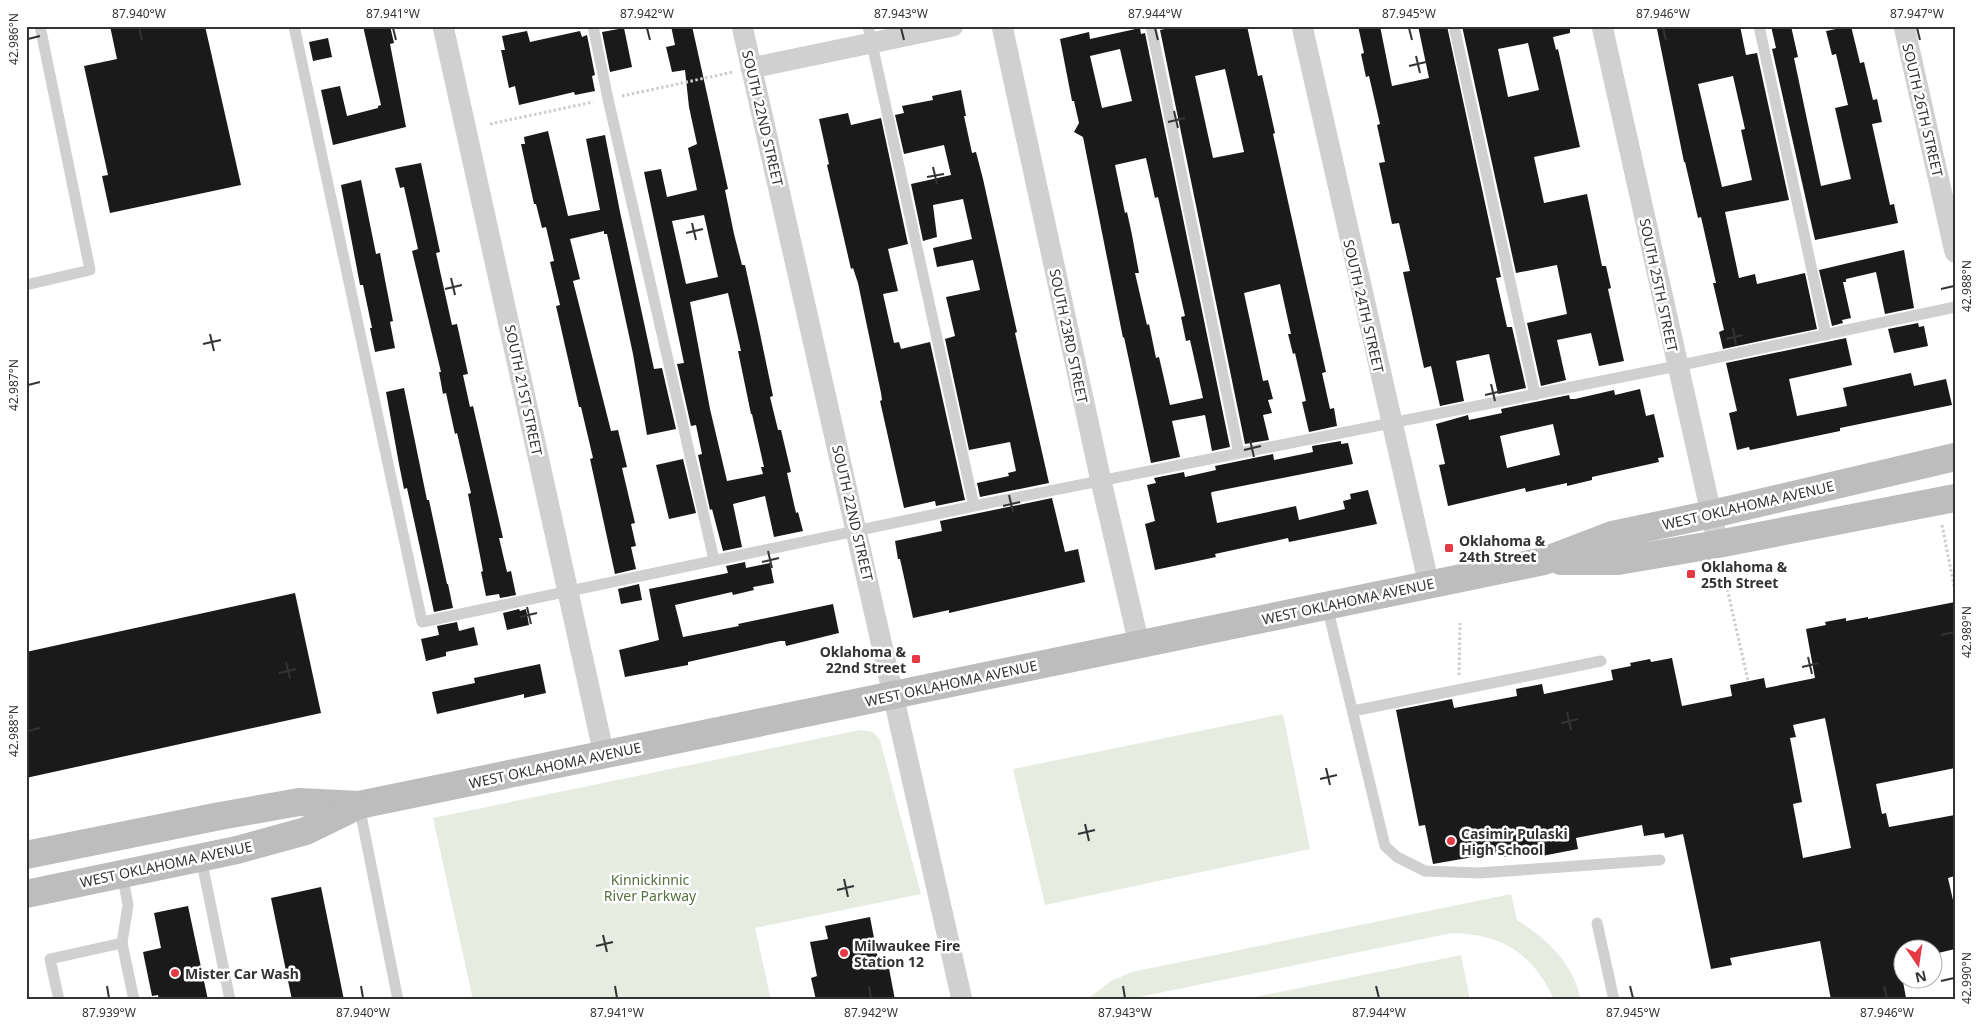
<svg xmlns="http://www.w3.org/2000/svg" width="1981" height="1026" viewBox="0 0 1981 1026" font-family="'Noto Sans',sans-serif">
<rect width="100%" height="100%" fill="#fff"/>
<g fill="#e6ecdf">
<polygon points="1283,714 1310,849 1045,905 1013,769"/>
<polygon points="860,730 873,732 880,740 921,894 755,928 771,1000 473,1000 433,818"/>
<path d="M1511,894l6,26c30,19 56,43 64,80h-27c-20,-46 -52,-66 -102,-67l-308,63 -10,4h-48l25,-19 21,-9z"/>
<polygon points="1461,955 1470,1000 1240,1000"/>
</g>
<g fill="#1a1a1a" fill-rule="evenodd">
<polygon points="110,26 205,26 241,185 110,213 102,176 108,175 84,66 117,59"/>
<polygon points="363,26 390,26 394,43 390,44 406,127 333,145 321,90 340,86 347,116 378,108 378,106 381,105"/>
<path d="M671,26h21l36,163 -3,1 9,44 8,31h3l13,59 15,72 -3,1 8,33h3l10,42 -4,1 9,40 2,-1 5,19 -29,6 -9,-41 -32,8 9,43 -19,4 -11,-42 -2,1 -12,-55 4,-1 -6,-29 -5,1 -14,-62 7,-1 -40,-191 17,-3 6,28 30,-7 -9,-42 9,-4 -8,-37 -4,-37 -13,2 -6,-25 9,-2zM704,215l14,62 -32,7 -14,-63zM728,293l13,58h-3l13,63h1l12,53h-3l2,7 -36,7 -17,-72 -20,-107z"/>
<path d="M1178,26h69l11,50 4,-1 13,58 -2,1 53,238 -4,1 8,36 4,-1 3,18 -28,6 -7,-30 4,-1 -11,-48 -2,1 -5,-20h3l-11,-50 -36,9 19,88 5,-1 5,19 -5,1 4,13 -9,2 6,25 -24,4 -85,-414zM1225,69l19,83 -31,6 -18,-82z"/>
<polygon points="1358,26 1380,26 1392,86 1429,78 1418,26 1447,26 1501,277 1496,278 1507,327 1512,327 1526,388 1498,394 1489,354 1456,361 1464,401 1440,406 1431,366 1424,368 1403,272 1410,271 1399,223 1392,224 1379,163 1385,162 1377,125 1380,124 1369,76 1366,77 1361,54 1364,53"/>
<path d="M1462,26h108v7l-17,4 3,13 2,-1 22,98 -46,10 10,46 43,-9 15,72h4l5,22 -3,1 16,72 -25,5 -8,-33 -34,7 9,40 -25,6 -14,-63 40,-9 -10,-49 -41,8zM1528,43l11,47 -31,7 -10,-48z"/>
<path d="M1671,26h69l6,29 11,-2 32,147 -64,12 14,66 16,-4 2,10 48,-11 12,56 -94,20 -4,-17 5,-2 -11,-47h3l-15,-66 -3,1 -13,-56h-1l-27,-133zM1733,76l12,53 -4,1 11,50 -30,7 -24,-103z"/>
<polygon points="1771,26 1791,26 1798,57 1794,58 1821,186 1851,179 1835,108 1848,105 1836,54 1832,55 1826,31 1851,26 1860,63 1864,62 1873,100 1877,99 1882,122 1872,124 1890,205 1894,204 1898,223 1815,240 1772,49 1776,48"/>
<polygon points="624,28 632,67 610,72 602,32"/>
<path d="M1140,28l1,6 4,-1 85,414 -18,4 -7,-36 -33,6 8,36 -29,6 -27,-126 -1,1 -40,-201 -9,-5 5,-9 -5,-22h-2l-12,-62 29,-7 1,7zM1120,49l12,52 -30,7 -12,-52zM1146,158l9,40 3,-1 27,119 -4,1 5,24 4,-1 13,58 -33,7 -11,-48 -3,1 -7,-34 -2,1 -12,-52h4l-7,-38 -5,-23 -2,1 -10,-48z"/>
<polygon points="527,31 530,42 580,31 582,37 587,35 595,75 592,76 595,91 575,95 574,92 519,105 515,86 509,88 501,50 505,50 502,36"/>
<polygon points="328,38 332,57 313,61 309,42"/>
<polygon points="961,90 966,116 964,116 972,153 976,152 983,179 1017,332 1015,333 1049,483 980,497 977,483 1009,476 1008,473 1016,471 1010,442 969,450 945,339 955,336 946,297 980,290 973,260 937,267 933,248 972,239 963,199 933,205 937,237 923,241 911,184 951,175 944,145 904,154 895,115 904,113 902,106 933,100 932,96"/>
<polygon points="848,113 851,125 881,118 908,244 888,249 898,291 883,294 894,343 899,342 901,349 930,342 965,500 936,506 935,501 904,508 880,401 882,400 881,393 858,283 853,268 851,269 827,165 829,164 819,119"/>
<polygon points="548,131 568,216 600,210 586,139 605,135 620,212 654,369 662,368 676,429 647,435 633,354 607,234 604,234 604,231 570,239 580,279 573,281 611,431 618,430 627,467 622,468 635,523 631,524 636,546 631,547 636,569 615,574 590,459 593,458 581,407 579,407 556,306 560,305 550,262 554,261 546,227 542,228 536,204 534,204 521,144 525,144 524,137"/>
<polygon points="421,163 440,252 436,253 452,325 457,324 468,374 463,375 470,407 473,406 503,538 499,538 507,572 511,571 516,595 500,598 499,594 486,596 481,572 483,571 468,494 471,493 457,433 455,434 446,393 443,394 439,372 441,372 412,251 418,249 404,187 400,188 395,168"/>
<polygon points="361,180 376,254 380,253 385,280 393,321 390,322 395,348 375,352 370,328 372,328 363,285 360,285 341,185"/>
<polygon points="1904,250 1914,308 1885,314 1876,272 1846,279 1846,282 1843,282 1851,318 1842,320 1843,323 1832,326 1819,270"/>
<polygon points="1918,323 1919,327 1924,326 1928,346 1894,353 1888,329"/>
<polygon points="1846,338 1852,365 1789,379 1797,416 1847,406 1843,388 1911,373 1914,386 1946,379 1952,405 1840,428 1840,431 1750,450 1749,447 1737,450 1729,413 1737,411 1726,363"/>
<polygon points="404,388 427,500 429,500 447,584 448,584 453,608 434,612 407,488 404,489 399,464 386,392"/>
<path d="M1640,389l6,27 8,-2 10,43 -6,1 1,4 -67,15v3l-25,6v-3l-41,9 -1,-4 -77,18 -9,-41 6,-1 -9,-40 32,-9 1,5 33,-7 -1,-4 68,-14 1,4h5l39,-9 1,5zM1553,424l7,31 -53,13 -7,-32z"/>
<polygon points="1341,441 1341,444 1348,443 1353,464 1212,492 1211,493 1217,523 1296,506 1299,520 1345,509 1343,501 1351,499 1350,494 1368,490 1377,524 1289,542 1288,538 1279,540 1215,554 1216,557 1155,570 1145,524 1155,521 1147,485 1156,483 1154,478 1184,472 1185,477 1216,470 1215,466 1273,454 1274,460 1313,452 1312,446"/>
<polygon points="683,459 696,513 669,519 656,465"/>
<polygon points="1052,498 1065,552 1078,549 1085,582 949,613 949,610 913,618 900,559 898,559 895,541 942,531 940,521"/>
<polygon points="745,562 746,568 770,563 774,583 753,587 754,590 733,595 732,592 675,605 683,637 739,626 738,624 833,604 839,633 786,646 785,641 780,641 688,662 688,665 625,677 619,650 659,640 649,589 728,573 726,566"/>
<polygon points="639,584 642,600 621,604 618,589"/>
<polygon points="295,593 321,713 26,778 26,652"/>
<path d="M1955,602v166l-79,16 6,30 4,-1 3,14 66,-12v61l-7,2 7,31v40l-21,5v-6h-30v11l-5,1 7,38 -10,2h-65l-11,-59 -90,17 2,7 -21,4 -28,-135 -18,4 -1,-5 -20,3 -2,-11 -66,13 2,11 -36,7 -2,-6 -37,7 -1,-5 -69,12 -8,-39 -6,1 -23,-116 56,-11 2,9 63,-12 -1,-7 26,-5 2,10 69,-14 -2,-10 20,-4 -1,-3 20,-4 1,3 21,-4 10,48 50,-10 -2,-11 34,-7 2,10 49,-10 -9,-49 20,-4 -1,-3 21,-4v3l22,-4v2zM1825,718l26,130 -48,10 -10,-54 9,-2 -12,-64 6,-1 -3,-12z"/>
<polygon points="519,609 520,611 526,609 529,625 507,630 503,613"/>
<polygon points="457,622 459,631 474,627 478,645 446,652 446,656 426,661 421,639 439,635 437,626"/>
<polygon points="540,664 546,693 524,698 524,694 437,714 432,692 475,683 474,678"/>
<polygon points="321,887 344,1000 292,1000 271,898"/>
<polygon points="188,906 208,1000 159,1000 158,995 152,996 143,952 161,948 154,913"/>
<polygon points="870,917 879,964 888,963 895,1000 816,1000 811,978 817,976 810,942 828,939 825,926"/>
</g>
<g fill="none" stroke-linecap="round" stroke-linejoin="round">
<g stroke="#cdcdcd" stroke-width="3" stroke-dasharray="2.5 2.5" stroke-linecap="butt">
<polyline points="622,96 733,72"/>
<polyline points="490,124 593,102"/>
<polyline points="1942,525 1955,591"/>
<polyline points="1723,570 1748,681"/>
<polyline points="1459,675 1460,623"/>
</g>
<g stroke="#d0d0d0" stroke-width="11">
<polyline points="294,26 422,622 974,506 1677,366 1955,307"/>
<polyline points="593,26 608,99 714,560"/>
<polyline points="868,26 974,506"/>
<polyline points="1151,26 1239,453"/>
<polyline points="1454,26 1535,395"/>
<polyline points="1759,26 1826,335"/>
<polyline points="26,285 90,270 40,26"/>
<polyline points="1327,606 1385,846 1397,857 1425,871 1479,873 1660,860"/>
<polyline points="1353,711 1601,661"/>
<polyline points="359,805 398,1000"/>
<polyline points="201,858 230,1000"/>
<polyline points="1597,923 1614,1000"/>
<polyline points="122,943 134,1000"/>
<polyline points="59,1000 50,959 122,943 128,905 122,874"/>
</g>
<g stroke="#d0d0d0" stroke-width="21">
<polyline points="443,26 604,755"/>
<polyline points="742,26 962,1000"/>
<polyline points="1002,26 1101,481 1139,644"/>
<polyline points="1302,26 1429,585"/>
<polyline points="1602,26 1718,544"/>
<polyline points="1904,26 1955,252"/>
<polyline points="751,68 953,26"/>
</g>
<g stroke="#bdbdbd" stroke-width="28">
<polyline points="1561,561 1618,561 1718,544 1955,498"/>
<polyline points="26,855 220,816 299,802 359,805 1544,561 1612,535 1712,514 1955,457"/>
<polyline points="26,894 237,850 306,831 357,806"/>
</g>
</g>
<path fill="none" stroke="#333" stroke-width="2" d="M139,28l3,12M393,28l3,12M647,28l3,12M901,28l3,12M1155,28l3,12M1409,28l3,12M1663,28l3,12M1917,28l3,12M28,39l12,-3M1416,56l4,17M1409,66l17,-4M1174,111l4,17M1168,122l17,-4M933,167l4,17M927,177l17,-3M692,223l4,17M686,233l17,-4M451,278l4,17M445,289l17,-4M1941,289l13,-3M1733,328l3,17M210,334l4,17M1726,339l17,-4M203,344l18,-4M1491,384l4,17M28,385l12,-3M1485,395l17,-4M1250,440l4,17M1244,450l17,-4M1009,495l4,17M1003,506l17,-4M768,551l4,17M762,562l17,-4M527,607l4,17M520,617l17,-4M1941,635l13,-3M1808,657l4,17M286,662l4,17M1802,667l17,-4M279,673l17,-4M1567,712l4,18M1561,723l17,-4M28,731l12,-3M1326,768l4,17M1320,779l17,-4M1085,824l4,17M1078,834l17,-4M844,879l4,18M837,890l17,-4M603,935l4,17M596,946l17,-4M1941,981l13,-3M107,986l2,12M361,986l2,12M615,986l2,12M869,986l2,12M1123,986l2,12M1376,986l3,12M1630,986l3,12M1884,986l3,12"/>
<g fill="#e63946" stroke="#fff" stroke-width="2">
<rect x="1444" y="543" width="10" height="10" rx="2.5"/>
<rect x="1686" y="569" width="10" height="10" rx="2.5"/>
<rect x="911" y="654" width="10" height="10" rx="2.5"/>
<circle cx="1451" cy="841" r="5"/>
<circle cx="844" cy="953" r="5"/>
<circle cx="175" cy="973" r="5"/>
</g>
<g text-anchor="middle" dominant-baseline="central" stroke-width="5" stroke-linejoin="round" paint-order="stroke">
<g font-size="14" fill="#333" stroke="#fff">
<text transform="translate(1923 110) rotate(77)">SOUTH 26TH STREET</text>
<text transform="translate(763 118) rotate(77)">SOUTH 22ND STREET</text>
<text transform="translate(1659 285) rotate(78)">SOUTH 25TH STREET</text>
<text transform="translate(1364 306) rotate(77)">SOUTH 24TH STREET</text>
<text transform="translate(1069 336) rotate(78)">SOUTH 23RD STREET</text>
<text transform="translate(524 390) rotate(78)">SOUTH 21ST STREET</text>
<text transform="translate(1748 505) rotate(-13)">WEST OKLAHOMA AVENUE</text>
<text transform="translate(853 513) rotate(77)">SOUTH 22ND STREET</text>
<text transform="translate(1348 601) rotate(-12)">WEST OKLAHOMA AVENUE</text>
<text transform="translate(951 683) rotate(-12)">WEST OKLAHOMA AVENUE</text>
<text transform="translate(555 765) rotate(-12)">WEST OKLAHOMA AVENUE</text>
<text transform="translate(166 864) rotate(-12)">WEST OKLAHOMA AVENUE</text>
</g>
<g font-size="14" font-weight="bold" fill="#333" stroke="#fff" text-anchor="start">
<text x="1459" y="540">Oklahoma &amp;<tspan x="1459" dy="16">24th Street</tspan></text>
<text x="1701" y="566">Oklahoma &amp;<tspan x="1701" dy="16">25th Street</tspan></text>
<text x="906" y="651" text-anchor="end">Oklahoma &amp;<tspan x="906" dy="16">22nd Street</tspan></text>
<text x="1461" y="833">Casimir Pulaski<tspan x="1461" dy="16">High School</tspan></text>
<text x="854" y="945">Milwaukee Fire<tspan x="854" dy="16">Station 12</tspan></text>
<text x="185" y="973">Mister Car Wash</text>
</g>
<g font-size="14" fill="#56703f" stroke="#fff">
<text x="650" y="879">Kinnickinnic<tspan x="650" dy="16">River Parkway</tspan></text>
</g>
</g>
<rect width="1981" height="1026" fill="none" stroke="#ffffff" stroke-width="55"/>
<g transform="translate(1918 964) rotate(167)"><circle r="24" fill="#ffffff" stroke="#adadad"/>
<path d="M0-4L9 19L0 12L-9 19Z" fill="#e63946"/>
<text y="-8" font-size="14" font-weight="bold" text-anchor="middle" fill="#333333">N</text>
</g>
<rect x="28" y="28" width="1926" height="970" fill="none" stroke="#333" stroke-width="2"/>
<g font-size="12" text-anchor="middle" fill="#333">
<text x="139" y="18">87.940°W</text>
<text x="393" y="18">87.941°W</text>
<text x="647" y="18">87.942°W</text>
<text x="901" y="18">87.943°W</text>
<text x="1155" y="18">87.944°W</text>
<text x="1409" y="18">87.945°W</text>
<text x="1663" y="18">87.946°W</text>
<text x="1917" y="18">87.947°W</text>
<text transform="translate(14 39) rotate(-90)" y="4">42.986°N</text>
<text transform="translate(1967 286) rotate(-90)" y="4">42.988°N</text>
<text transform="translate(14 385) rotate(-90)" y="4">42.987°N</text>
<text transform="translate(1967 632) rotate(-90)" y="4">42.989°N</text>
<text transform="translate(14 731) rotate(-90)" y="4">42.988°N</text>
<text transform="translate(1967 978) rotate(-90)" y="4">42.990°N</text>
<text x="109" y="1017">87.939°W</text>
<text x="363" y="1017">87.940°W</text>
<text x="617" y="1017">87.941°W</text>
<text x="871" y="1017">87.942°W</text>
<text x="1125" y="1017">87.943°W</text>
<text x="1379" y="1017">87.944°W</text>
<text x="1633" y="1017">87.945°W</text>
<text x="1887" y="1017">87.946°W</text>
</g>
</svg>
